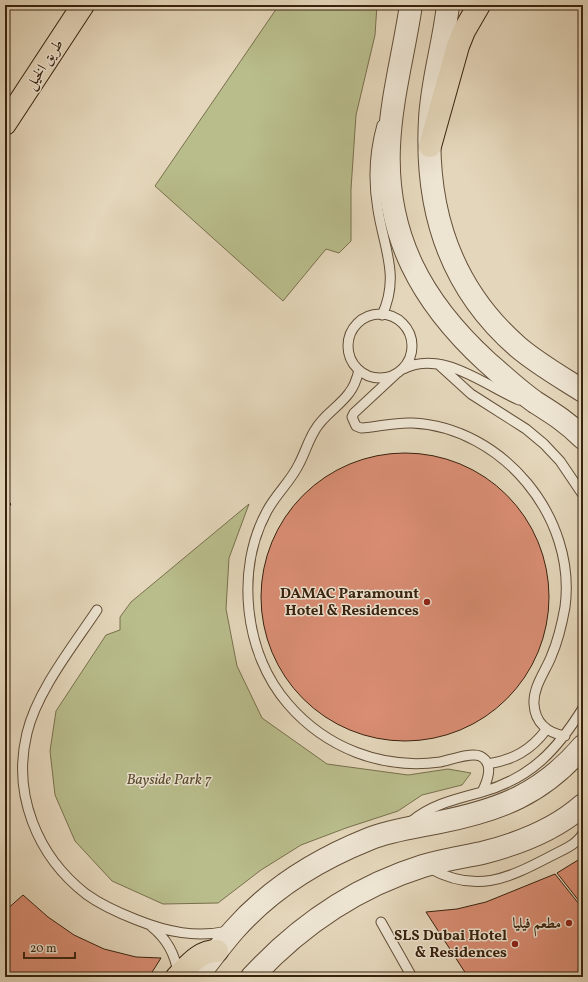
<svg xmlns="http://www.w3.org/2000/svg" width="588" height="982" font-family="Vollkorn,Amiri,serif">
	<rect width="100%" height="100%" fill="#e4d6ba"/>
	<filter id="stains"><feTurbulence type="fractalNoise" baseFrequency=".005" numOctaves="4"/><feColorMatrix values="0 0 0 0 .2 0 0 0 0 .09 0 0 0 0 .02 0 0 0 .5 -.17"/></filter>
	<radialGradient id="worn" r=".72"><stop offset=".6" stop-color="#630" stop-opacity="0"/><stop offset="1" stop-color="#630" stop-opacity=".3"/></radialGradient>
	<path fill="#b9bd8c" stroke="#78704c" d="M279 5H377L375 35 356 115 351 189V241L339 253 326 249 283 301 155 186Z
		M249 504 229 558 226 609 237 666 262 718 327 764 408 775 448 769 471 773 462 785 422 795 398 811 346 828 301 845 261 870 218 903 163 904 112 881 75 841 55 795 50 751 56 711 106 635 120 630V617L131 602Z"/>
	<path fill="#d98d73" stroke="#38220d" d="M261 597a144 144 0 1 1 288 0a144 144 0 1 1-288 0Z
		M5 499 11 504 5 512Z
		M583 857V906L557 873Z
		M555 874 583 909V977H468L426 912 457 909 486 902Z
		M23 895 48 917 74 935 104 949 136 957 161 958 149 977H5V911Z"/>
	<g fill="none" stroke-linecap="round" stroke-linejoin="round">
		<defs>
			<path id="service" d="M348 346a32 32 0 1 1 64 0a32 32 0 1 1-64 0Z
				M382 315C400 277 384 248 378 210 373 181 374 153 382 125
				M438 364 471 394 526 429 544 444 560 461 583 495
				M403 369C442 349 484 385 519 400
				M359 370C357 378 354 387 349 393 339 407 323 415 315 430 308 441 305 453 299 464 291 481 276 494 267 511 235 570 244 653 288 704 326 748 382 770 440 762 450 760 471 752 480 756 495 763 487 782 482 792
				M396 374 354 413 352 417 356 426 361 428C378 427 395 422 412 423 503 427 577 518 565 607 562 624 558 641 551 657 545 672 533 687 534 704 535 723 548 733 565 736
				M97 610C73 646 37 691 27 733 12 794 37 856 86 894 101 905 119 913 137 920 167 932 196 938 228 931
				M488 764C513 760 531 750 546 730
				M412 821C432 804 457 799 482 792 531 778 557 750 583 708
				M429 868C476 894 507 879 551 856 562 850 577 845 583 833
				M381 922 412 977
				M152 927C167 939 175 954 178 973"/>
			<path id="tertiary" d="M411 5C404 52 391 99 389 146 385 236 422 302 486 361 502 375 518 390 535 402 554 414 567 422 583 438
				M448 5C444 43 432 80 430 119 425 207 449 287 518 347 538 364 561 377 583 391
				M197 977C209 961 221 945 234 930 270 889 319 859 369 839 391 830 416 827 440 822 500 810 542 794 583 746
				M252 977C300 925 356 887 423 866 443 860 463 857 482 853 518 844 556 829 583 805"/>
			<path id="motorway" d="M5 124 83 5
				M430 146 458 46 464 31 479 5
				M177 977C189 965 199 951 217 951"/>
		</defs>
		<use href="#service" stroke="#634f38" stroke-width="11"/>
		<use href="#tertiary" stroke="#634f38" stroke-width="24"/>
		<use href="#motorway" stroke="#38220d" stroke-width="24"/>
		<use href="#service" stroke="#ede4d2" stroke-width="9"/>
		<use href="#tertiary" stroke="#ede4d2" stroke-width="22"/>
		<use href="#motorway" stroke="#e4d6ba" stroke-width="22"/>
	</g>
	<g fill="#8f2418" stroke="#ede4d2" stroke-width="1.5">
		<circle cx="427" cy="602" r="4"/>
		<circle cx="569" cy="923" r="4"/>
		<circle cx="515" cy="944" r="4"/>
	</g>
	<g text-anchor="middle" stroke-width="3" stroke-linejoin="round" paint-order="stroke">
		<g font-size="15" fill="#38220d" stroke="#ede4d2">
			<text transform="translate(44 64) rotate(-57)" y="5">طريق الخيل</text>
		</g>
		<g font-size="15" font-weight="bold" fill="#38220d" stroke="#ede4d2" text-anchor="end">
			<text x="419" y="598">DAMAC Paramount<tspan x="419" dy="17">Hotel &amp; Residences</tspan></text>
			<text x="561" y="928">مطعم فيليا</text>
			<text x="507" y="940">SLS Dubai Hotel<tspan x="507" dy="17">&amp; Residences</tspan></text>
		</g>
		<g font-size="15" font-style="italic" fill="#58492d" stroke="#ede4d2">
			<text x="169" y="784">Bayside Park 7</text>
		</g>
	</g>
	<rect width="588" height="982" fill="none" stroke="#e4d6ba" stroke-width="20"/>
	<rect x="6" y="6" width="576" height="970" fill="none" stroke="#38220d" stroke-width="2"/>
	<rect x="10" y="10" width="568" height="962" fill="none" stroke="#38220d"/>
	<path d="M24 952v6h51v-6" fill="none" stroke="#38220d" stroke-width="2"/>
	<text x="30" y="952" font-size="12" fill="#38220d" stroke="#ede4d2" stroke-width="3" paint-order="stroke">20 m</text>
	<rect width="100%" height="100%" filter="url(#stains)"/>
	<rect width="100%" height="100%" fill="url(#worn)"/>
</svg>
